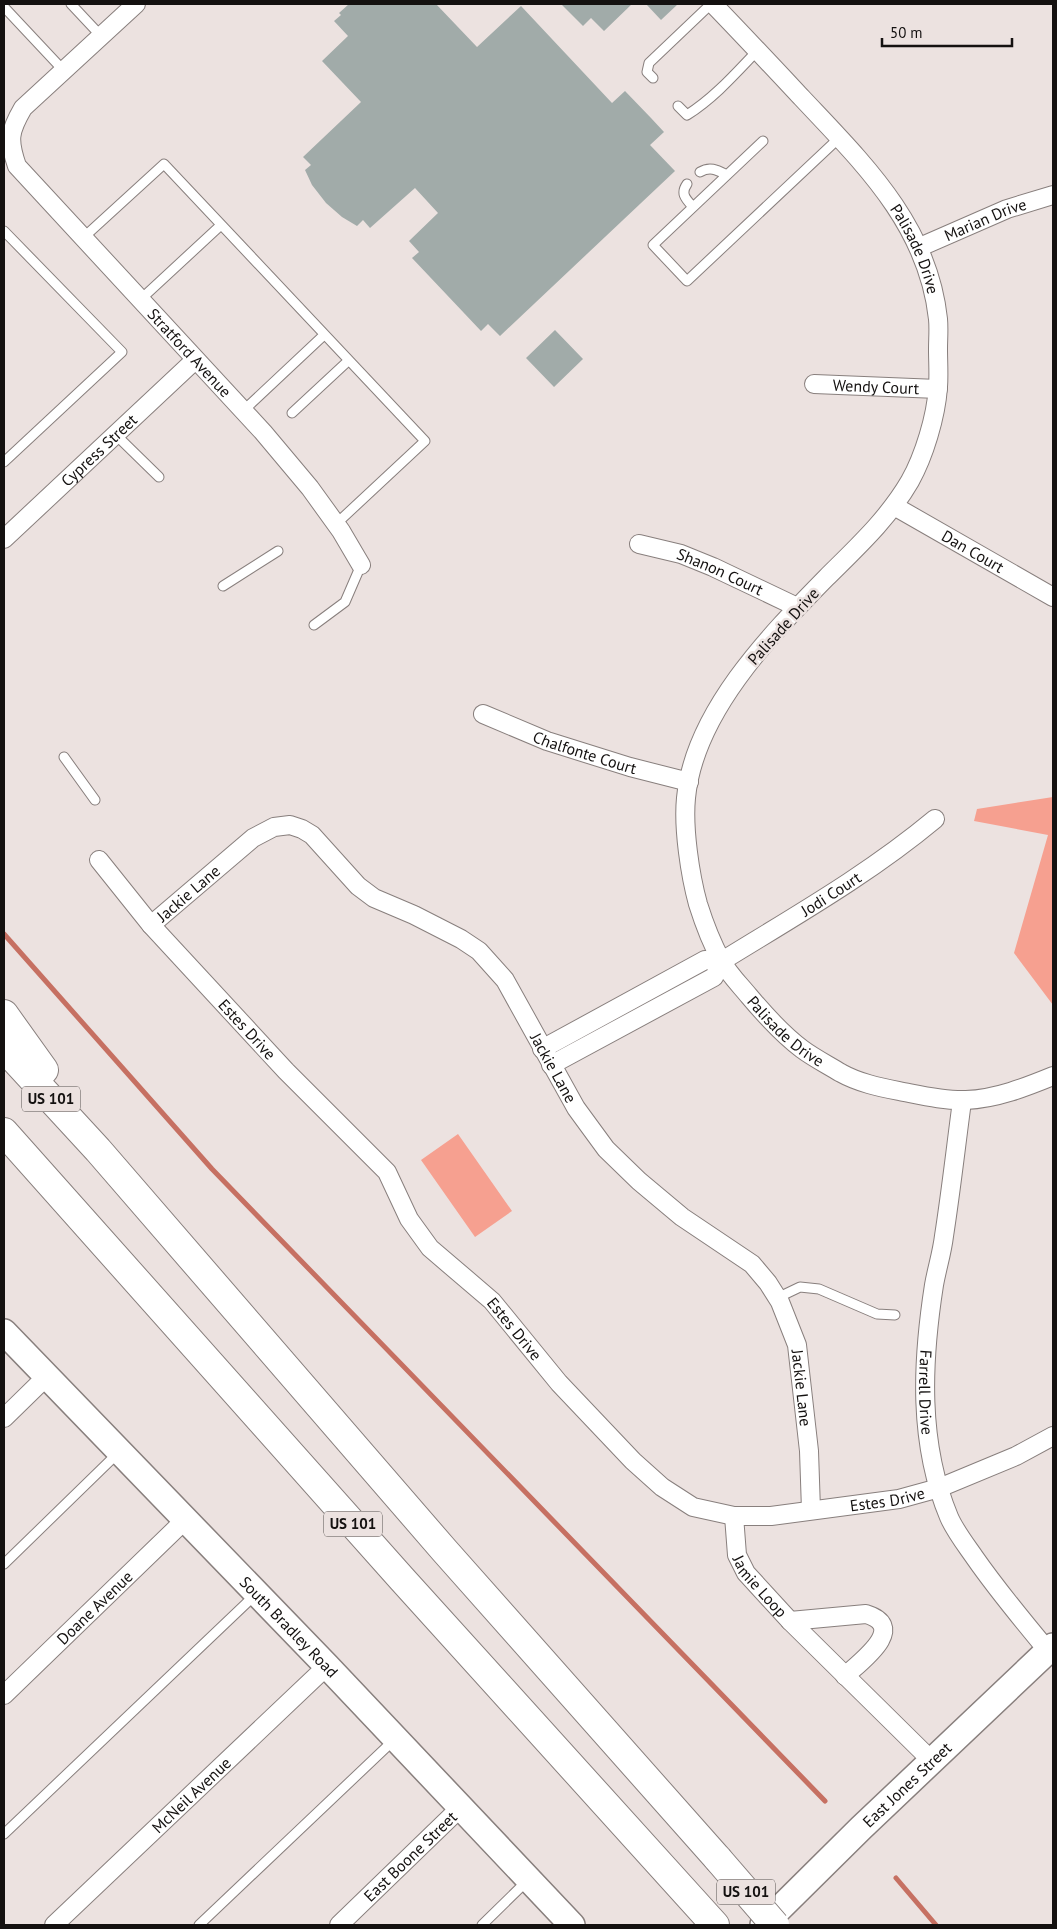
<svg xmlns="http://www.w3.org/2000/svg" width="1057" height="1929" font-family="'PT Sans',sans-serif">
	<rect width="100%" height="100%" fill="#ece2e0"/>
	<path fill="#f6a090" d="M1053 797V1005L1014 953 1048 835 974 821 977 809Z
		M458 1134 512 1211 475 1237 421 1160Z"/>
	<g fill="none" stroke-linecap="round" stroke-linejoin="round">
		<path stroke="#c67062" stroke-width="5" d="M4 934 212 1169 825 1801
			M896 1878 936 1925"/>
	</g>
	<path fill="#a1aba9" d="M349 4H436L477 47 521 6 612 103 625 91 651 118 664 132 650 145 675 171 500 336 488 324 481 331 412 258 419 252 409 241 438 213 415 188 370 228 363 220 357 226 342 217 326 203 312 185 305 170 311 165 303 157 361 102 322 61 348 36 334 21 341 15 339 13Z
		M561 4H632L604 31 591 18 583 26Z
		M646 4H678L661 20Z
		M555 330 583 359 554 387 526 358Z"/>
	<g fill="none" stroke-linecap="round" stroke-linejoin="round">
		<defs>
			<path id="lane" d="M71 4 101 36
				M4 7 64 71
				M653 78 647 72 649 63 711 4
				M678 106 687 115C714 98 735 74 757 51
				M763 141 653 245 687 281 839 138
				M700 172C710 166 717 170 727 175
				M687 184C680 194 686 199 693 207
				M4 231 122 352 4 462
				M83 238 164 164 425 441 336 524
				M140 300 221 225
				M243 411 324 335
				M292 413 348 361
				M115 434 159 477
				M223 586 278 551
				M314 625 345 602 361 565
				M64 757 95 800
				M777 1298 800 1287 819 1289 877 1314 895 1315
				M4 1564 119 1452
				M4 1834 255 1595
				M199 1925 395 1739
				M482 1925 528 1880"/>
			<g id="street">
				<path id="s1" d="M136 4 23 108C9 132 8 140 17 166L263 432 310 488 341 531 361 565"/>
				<path id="s2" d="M713 4C743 35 772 66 802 98 863 163 928 225 938 319 939 329 938 339 938 349 938 362 939 375 938 387 936 417 924 456 910 481 888 519 856 548 826 578 769 636 694 713 686 798 683 828 690 875 698 904 704 923 711 942 721 960 728 973 739 984 749 996 765 1015 782 1034 802 1049 814 1058 828 1065 841 1073 859 1083 879 1087 899 1091 920 1095 944 1101 966 1100 996 1099 1026 1087 1053 1076"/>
				<path id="s3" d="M920 247 1007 209 1053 195"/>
				<path id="s4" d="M814 384 938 389"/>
				<path id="s5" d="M894 506 1053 597"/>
				<path id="s6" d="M4 539 195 360"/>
				<path id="s7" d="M639 544 681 554 713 567 797 607"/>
				<path id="s8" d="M483 714 547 741 630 767 689 782"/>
				<path id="s9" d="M99 860 151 925 286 1071 387 1172 409 1219 430 1248 492 1301 559 1383 633 1461 662 1487 693 1507 734 1516H771L899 1499 939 1488 1016 1456 1053 1436"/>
				<path id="s10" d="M151 925 253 838 274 827 290 825 302 829 312 835 358 886 374 898 414 915 461 939 479 951 505 980 576 1108 606 1149 639 1181 682 1217 752 1264 768 1283 780 1302 797 1345 809 1451 811 1510"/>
				<path d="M542 1049 705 960 722 961"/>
				<path id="s11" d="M551 1065 714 977 722 961C795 916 869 874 935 819"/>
				<path id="s12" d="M962 1101C956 1146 951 1191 944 1236 942 1253 937 1268 934 1285 922 1362 918 1443 949 1517 955 1531 966 1545 975 1558 998 1591 1023 1621 1048 1651"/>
				<path d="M4 1418 46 1377"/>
				<path id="s13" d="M734 1516 737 1555 746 1573 790 1621 932 1761"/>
				<path d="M790 1621 866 1614C909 1627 860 1662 845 1676"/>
				<path id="s14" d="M4 1695 186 1519"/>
				<path id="s15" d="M54 1925 327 1666"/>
				<path id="s16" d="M339 1925 460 1808"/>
			</g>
			<g id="secondary">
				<path id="s17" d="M4 1332 327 1666 572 1925"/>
				<path id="s18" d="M763 1925 861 1828 1053 1646"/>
			</g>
			<path id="highway" d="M4 1014 44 1070
				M4 1048 98 1150 444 1550 718 1859
				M4 1132 402 1579 715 1925"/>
		</defs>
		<use href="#lane" stroke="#887f7d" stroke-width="11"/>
		<use href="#street" stroke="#887f7d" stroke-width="20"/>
		<use href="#secondary" stroke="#887f7d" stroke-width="28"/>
		<use href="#highway" stroke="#887f7d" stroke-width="30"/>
		<use href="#lane" stroke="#fff" stroke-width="9"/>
		<use href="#street" stroke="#fff" stroke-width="18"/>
		<use href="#secondary" stroke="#fff" stroke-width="25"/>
		<use href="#highway" stroke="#fff" stroke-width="28"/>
		<defs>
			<path id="highway-bridge" d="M718 1859 775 1925"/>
		</defs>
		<use href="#highway-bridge" stroke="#887f7d" stroke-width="30" stroke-linecap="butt"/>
		<use href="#highway-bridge" stroke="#fff" stroke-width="28"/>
	</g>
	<g text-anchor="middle" stroke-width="5" stroke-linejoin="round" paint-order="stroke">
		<g fill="#ece2e0" stroke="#55504e" stroke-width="1">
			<rect x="22" y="1086.5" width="58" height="25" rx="4"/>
			<rect x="324" y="1511.5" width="58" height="25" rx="4"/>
			<rect x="717" y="1879.5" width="58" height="25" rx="4"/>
		</g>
		<g font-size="15" font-weight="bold" fill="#141110">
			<text x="51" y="1104">US 101</text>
			<text x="353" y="1529">US 101</text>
			<text x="746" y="1897">US 101</text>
		</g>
		<g font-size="16" fill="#141110" stroke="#ece2e0">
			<text dy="6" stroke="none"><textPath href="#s3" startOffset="71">Marian Drive</textPath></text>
			<text dy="6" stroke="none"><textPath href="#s2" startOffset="320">Palisade Drive</textPath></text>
			<text dy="6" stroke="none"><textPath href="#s1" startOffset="469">Stratford Avenue</textPath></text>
			<text dy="6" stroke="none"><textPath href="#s4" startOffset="62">Wendy Court</textPath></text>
			<text dy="6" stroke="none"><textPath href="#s6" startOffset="130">Cypress Street</textPath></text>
			<text dy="6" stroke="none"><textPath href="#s5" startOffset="91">Dan Court</textPath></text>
			<text dy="6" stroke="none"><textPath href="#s7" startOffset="86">Shanon Court</textPath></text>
			<text transform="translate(783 626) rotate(-48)" y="6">Palisade Drive</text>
			<text dy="6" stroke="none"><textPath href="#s8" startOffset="109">Chalfonte Court</textPath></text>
			<text dy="6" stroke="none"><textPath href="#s10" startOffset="49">Jackie Lane</textPath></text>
			<text dy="6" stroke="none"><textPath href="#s11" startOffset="331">Jodi Court</textPath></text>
			<text dy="6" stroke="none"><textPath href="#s9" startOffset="225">Estes Drive</textPath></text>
			<text dy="6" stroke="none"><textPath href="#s2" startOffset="1220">Palisade Drive</textPath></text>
			<text dy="6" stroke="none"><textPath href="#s10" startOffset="544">Jackie Lane</textPath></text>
			<text dy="6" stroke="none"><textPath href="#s9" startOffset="630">Estes Drive</textPath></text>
			<text dy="6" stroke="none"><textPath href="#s10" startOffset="964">Jackie Lane</textPath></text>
			<text dy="6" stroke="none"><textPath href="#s12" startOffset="294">Farrell Drive</textPath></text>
			<text dy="6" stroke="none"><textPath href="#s9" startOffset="1080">Estes Drive</textPath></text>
			<text dy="6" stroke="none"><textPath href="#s13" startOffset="78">Jamie Loop</textPath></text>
			<text dy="6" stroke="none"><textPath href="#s14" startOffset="126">Doane Avenue</textPath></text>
			<text dy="6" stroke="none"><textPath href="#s17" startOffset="410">South Bradley Road</textPath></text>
			<text dy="6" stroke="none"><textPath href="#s18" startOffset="201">East Jones Street</textPath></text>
			<text dy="6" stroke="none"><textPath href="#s15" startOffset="189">McNeil Avenue</textPath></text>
			<text dy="6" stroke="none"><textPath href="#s16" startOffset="99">East Boone Street</textPath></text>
		</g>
	</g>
	<rect width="1057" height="1929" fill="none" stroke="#141110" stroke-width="10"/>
	<path d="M882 38v8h130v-8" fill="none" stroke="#141110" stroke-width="2.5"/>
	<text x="890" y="38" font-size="15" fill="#141110" stroke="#ece2e0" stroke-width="4" paint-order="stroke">50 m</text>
</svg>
